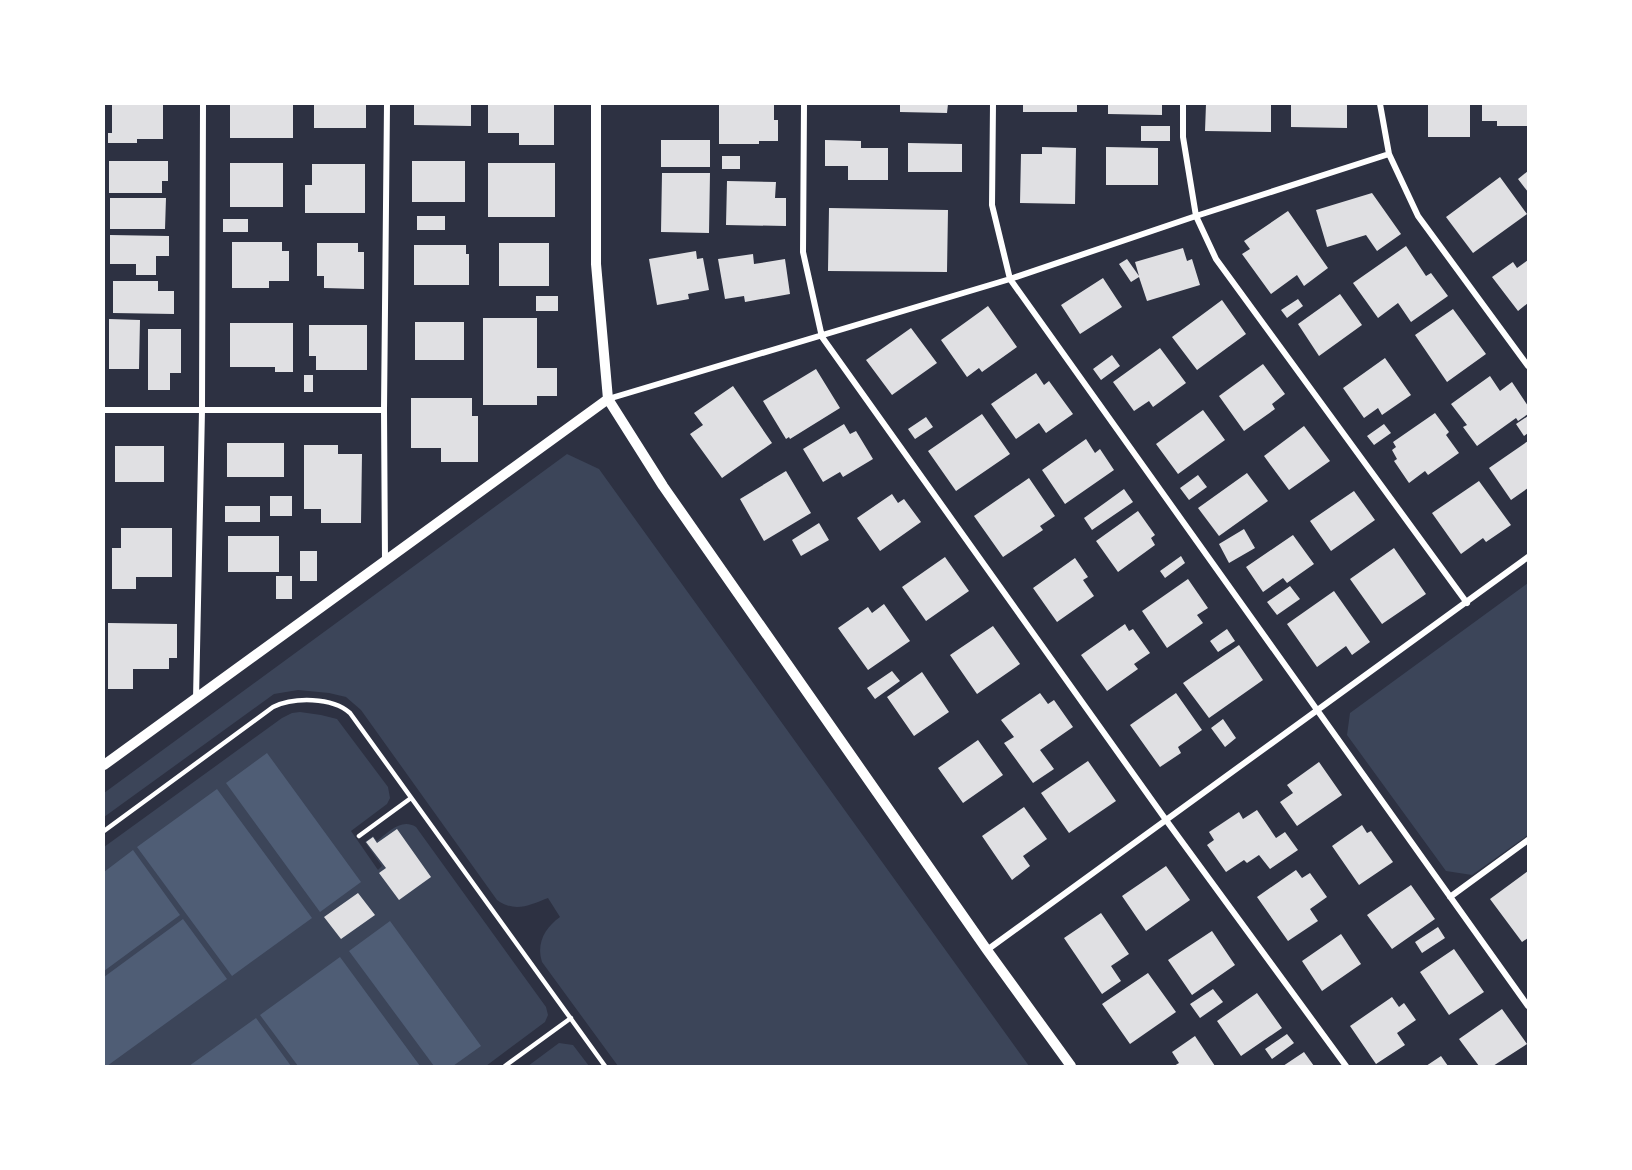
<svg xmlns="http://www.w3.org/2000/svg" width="1632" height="1170" font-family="Jost,sans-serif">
	<rect width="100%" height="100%" fill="#2d3142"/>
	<path fill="#3c4559" d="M567 454 599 469 1029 1066H618L542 962C536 943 545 928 560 917L548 898C530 905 515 913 497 900L361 710 346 697 329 693 298 690 274 694 104 817V793Z
		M1528 583V835L1472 875 1446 871 1347 735 1350 713Z
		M300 712 321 715 337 719 388 787 390 798 387 804 351 831 378 870 382 866 365 842 373 836 377 841C389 832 401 818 416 827L546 1007 548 1015 545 1022 486 1066H104V847L282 718 292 713Z
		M559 1043 573 1045 589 1066H528Z"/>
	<path fill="#4f5d75" d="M267 753 361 882 320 912 226 783Z
		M217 789 312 918 232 976 137 847Z
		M133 850 180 915 104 971V872Z
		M183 919 227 979 107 1066H104V977Z
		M390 921 481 1046 453 1066H434L349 951Z
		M340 957 420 1066H298L260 1015Z
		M256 1018 291 1066H189Z"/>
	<path fill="#e0e0e3" d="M112 104H163V139H137V143H108V133H112Z
		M230 104H293V138H230Z
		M314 104H366V128H314Z
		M414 104H471V126L414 125Z
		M488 104H554V145H519V133H488Z
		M719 104H774V120H778V141H759V144H719Z
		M900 104H948L947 113 900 112Z
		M1023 104H1077V112H1023Z
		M1108 104H1162V115L1108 114Z
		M1206 104H1271V132L1205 131Z
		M1291 104H1347V128L1291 127Z
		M1428 104H1470V137H1428Z
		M1482 104H1528V126H1497V121H1482Z
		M1141 126H1170V141H1141Z
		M661 140H710V167H661Z
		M825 140 861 141V148H888V180H848V166H825Z
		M908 143 962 144V172H908Z
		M1042 147 1076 148 1075 204 1020 203 1021 154H1042Z
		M1106 147 1158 148V185H1106Z
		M722 156H740V169H722Z
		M109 161H168V181H162V193H109Z
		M412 161H465V202H412Z
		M230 163H283V207H230Z
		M488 163H555V217H488Z
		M312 164H365V213H305V185H312Z
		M1528 171V192L1518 179Z
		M662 173H710L709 233 661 232Z
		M1500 177 1527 214 1473 253 1446 217Z
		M727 181 776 182 775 198H786V226L726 225Z
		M1372 193 1401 234 1377 251 1366 235 1327 247 1316 210Z
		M110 198H166L165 229H110Z
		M829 208 948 210 947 272 828 271Z
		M1288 211 1328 268 1304 286 1297 275 1271 294 1242 254 1250 249 1244 241Z
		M417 216H445V230H417Z
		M223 219H248V232H223Z
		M110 235 169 236V256H156V275H136V264H110Z
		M232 242H282V251H289V281H269V288H232Z
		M317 243H358V252H364V289L324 288V276H317Z
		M499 243H549V286H499Z
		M414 245H466V254H469V285H414Z
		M1406 246 1426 276 1431 273 1448 296 1411 322 1398 303 1378 318 1353 283Z
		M1183 248 1187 261 1192 259 1200 285 1147 301 1139 277 1131 282 1119 264 1127 259 1139 276 1135 262Z
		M696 251 697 259 703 258 709 290 688 294 689 299 657 305 649 259Z
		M753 254 754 264 785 259 790 294 745 302 744 296 725 299 718 259Z
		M1528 260V303L1518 311 1492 277 1513 262 1517 268Z
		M1103 278 1122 307 1080 334 1061 305Z
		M113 281H158V291H174V314L113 313Z
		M1340 294 1362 325 1319 356 1298 324Z
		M536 296H558V311H536Z
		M1298 299 1303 306 1287 318 1281 310Z
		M1222 300 1246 334 1197 370 1172 337Z
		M988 306 1017 347 982 372 979 368 967 377 941 340Z
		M1453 309 1486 354 1447 382 1415 335Z
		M483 318H537V368H557V396H537V405H483Z
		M109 319 140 320 139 369H109Z
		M415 322H464V360H415Z
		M230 323H293V372H275V367H230Z
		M309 325H367V370H316V356H309Z
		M911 328 937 363 892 395 866 360Z
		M148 329H181V373H170V390H148Z
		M1160 348 1186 383 1153 407 1149 401 1134 411 1113 382Z
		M1112 355 1120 366 1101 380 1093 369Z
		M1385 358 1411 395 1382 415 1378 408 1364 418 1343 388Z
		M1263 364 1285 394 1272 404 1275 409 1244 431 1219 396Z
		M816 369 840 408 790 439 789 437 786 439 763 401Z
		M1036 373 1044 385 1049 381 1073 414 1046 433 1039 423 1016 439 991 404Z
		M304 375H313V392H304Z
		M1490 376 1500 391 1512 382 1528 406V414L1518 421 1516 418 1477 446 1463 427 1467 425 1451 404Z
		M733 386 772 443 722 478 690 434 703 425 694 413Z
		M411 398H472V416H478V462H441V448H411Z
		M1203 410 1225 440 1178 474 1156 444Z
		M1435 413 1449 432 1446 435 1459 453 1428 475 1425 471 1409 483 1394 461 1397 459 1392 450 1396 447 1393 442Z
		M982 414 1010 454 956 491 928 451Z
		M1528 416V433L1524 436 1516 424Z
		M926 417 933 427 915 439 908 429Z
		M844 424 850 434 856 431 873 459 843 477 840 472 823 482 803 449Z
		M1384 424 1391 433 1374 445 1367 436Z
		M1304 426 1330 461 1289 490 1264 456Z
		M1086 439 1095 453 1100 449 1114 470 1065 504 1042 470Z
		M1528 441V488L1511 500 1489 468Z
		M227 443H284V477H227Z
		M304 445H338V454H362L361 523H321V509H304Z
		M115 446H164V482H115Z
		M786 471 811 513 764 541 740 499Z
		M1247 473 1268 501 1219 536 1198 508Z
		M1198 475 1207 487 1189 500 1180 488Z
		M1029 478 1055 516 1040 526 1043 530 1003 557 974 516Z
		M1479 481 1511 525 1486 542 1483 538 1461 554 1432 513Z
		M1124 489 1133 502 1092 530 1084 518Z
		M1354 491 1375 520 1331 551 1310 521Z
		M892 494 898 503 904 499 921 522 880 551 857 518Z
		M270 496H292V516H270Z
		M225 506H260V522H225Z
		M1138 511 1155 535 1151 538 1155 545 1118 572 1096 541Z
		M819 523 829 540 801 556 792 540Z
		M121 528H172V577H136V589H112V548H121Z
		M1244 529 1255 548 1229 563 1219 544Z
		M1293 535 1314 564 1287 583 1283 578 1263 592 1246 567Z
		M228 536H279V572H228Z
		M1394 548 1426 594 1382 624 1350 579Z
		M300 551H317V581H300Z
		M1181 556 1185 563 1165 578 1160 571Z
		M945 557 969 591 926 621 902 587Z
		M1075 558 1088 577 1083 580 1094 596 1057 622 1033 588Z
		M276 576H292V599H276Z
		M1188 579 1208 608 1197 615 1203 623 1167 648 1142 611Z
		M1290 586 1300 599 1277 615 1267 602Z
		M1334 591 1370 642 1352 655 1346 646 1317 667 1287 624Z
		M884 604 910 641 868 670 838 628 868 607 872 613Z
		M108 623 177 624V658H169V669H133V689H108Z
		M1125 624 1129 631 1133 629 1150 653 1134 664 1138 669 1107 691 1081 655Z
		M993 626 1020 664 977 694 950 655Z
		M1227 629 1235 641 1218 652 1210 641Z
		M1239 645 1263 680 1209 718 1183 683Z
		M892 671 900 681 875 699 867 688Z
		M922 672 949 712 914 736 887 697Z
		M1040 693 1048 704 1054 700 1073 727 1040 750 1054 769 1033 783 1004 743 1014 737 1001 720Z
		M1176 693 1202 730 1178 747 1181 753 1160 767 1130 725Z
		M1223 719 1236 738 1225 747 1211 728Z
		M978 740 1003 775 963 803 938 768Z
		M1088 761 1116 801 1069 833 1041 793Z
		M1319 762 1342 795 1297 826 1280 802 1293 793 1287 785Z
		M1024 807 1047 839 1023 856 1030 866 1012 880 982 836Z
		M1257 810 1276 838 1285 832 1298 850 1270 869 1259 855 1247 863 1244 860 1226 872 1207 845 1214 840 1209 832 1239 812 1243 819Z
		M1362 825 1367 833 1371 831 1393 862 1359 885 1332 846Z
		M397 829 431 877 399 900 379 873 386 868 366 842 373 837 377 843Z
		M1166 866 1190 900 1146 931 1122 896Z
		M1296 870 1302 878 1310 873 1327 897 1310 909 1318 921 1288 941 1257 897Z
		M1528 871V938L1522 942 1490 899Z
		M1411 885 1435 919 1392 949 1367 915Z
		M358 893 375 915 341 939 324 917Z
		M1101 913 1129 954 1111 966 1121 981 1102 994 1064 938Z
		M1438 927 1445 938 1422 953 1415 942Z
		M1212 931 1235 965 1192 995 1168 960Z
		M1341 934 1361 964 1322 991 1302 961Z
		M1454 949 1484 992 1449 1015 1420 972Z
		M1148 973 1176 1012 1130 1044 1102 1004Z
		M1213 989 1223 1002 1200 1018 1190 1004Z
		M1257 993 1282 1028 1241 1056 1217 1021Z
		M1392 997 1399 1007 1404 1003 1416 1020 1397 1033 1405 1045 1376 1064 1350 1026Z
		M1502 1009 1527 1044 1493 1066H1479L1459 1039Z
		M1287 1034 1294 1043 1272 1059 1265 1049Z
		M1195 1036 1215 1066H1174L1179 1063 1172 1052Z
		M1304 1052 1314 1066H1283Z
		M1441 1056 1448 1066H1426Z"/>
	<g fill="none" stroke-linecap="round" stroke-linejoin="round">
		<path stroke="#fff" stroke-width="4.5" d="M104 831 273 707C294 697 332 697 350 713L605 1066
			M359 836 411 798
			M505 1066 571 1018"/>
		<path stroke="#fff" stroke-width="6" d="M804 104 803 252 822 337 1166 820 1346 1066
			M993 104 992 205 1010 279 1528 1006
			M1183 104V137L1196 216 1216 259 1467 603
			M1380 104 1389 154 1418 216 1528 366
			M608 399 1010 279 1196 216 1389 154
			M104 410H384
			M385 561 384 410 387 104
			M196 699 202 410 203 104
			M1450 897 1528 840
			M987 950 1528 557"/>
		<path stroke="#fff" stroke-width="10" d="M596 104V264L608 399 663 486 987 950 1071 1066
			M104 765 608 399"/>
	</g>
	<rect width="1632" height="1170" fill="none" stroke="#ffffff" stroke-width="210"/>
</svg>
